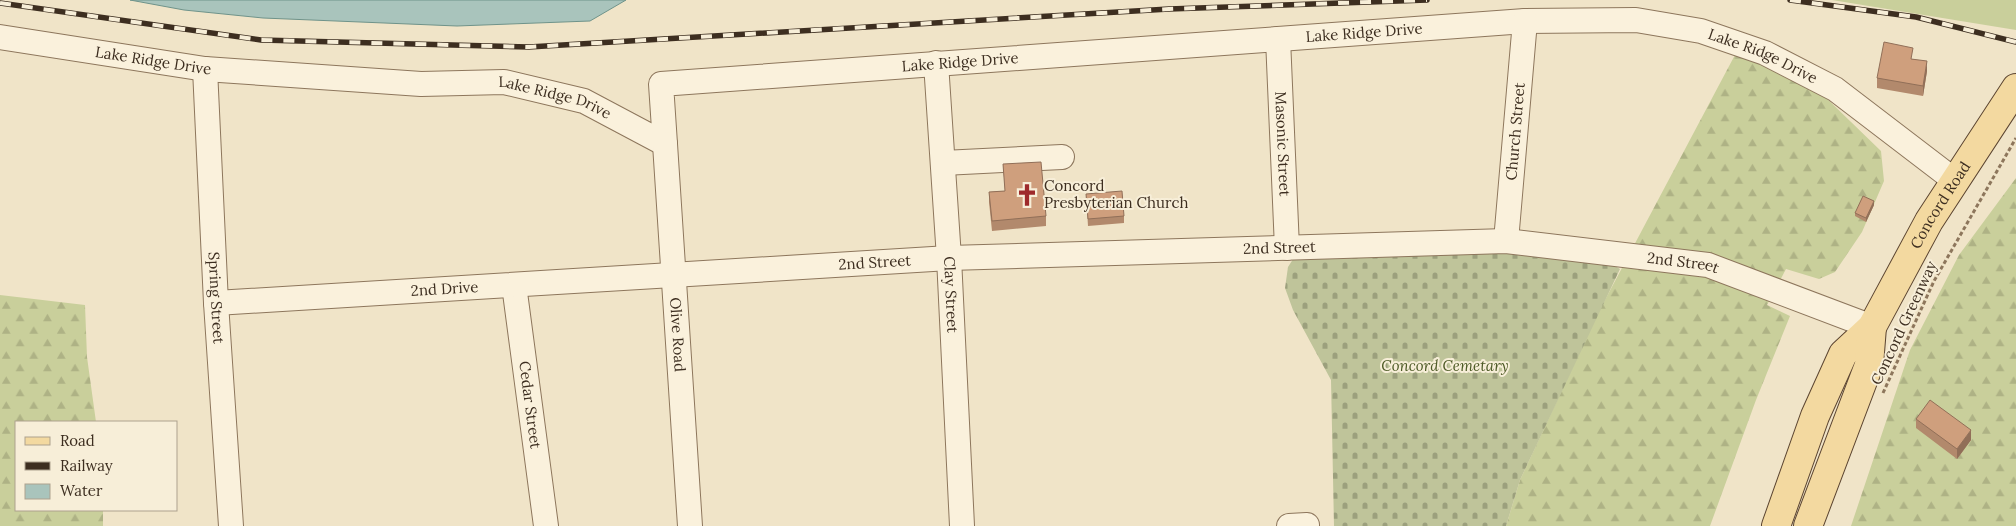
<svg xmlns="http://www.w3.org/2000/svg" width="2016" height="526" font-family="Lora,serif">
	<defs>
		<pattern id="forest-firs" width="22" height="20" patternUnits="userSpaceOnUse" patternTransform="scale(1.25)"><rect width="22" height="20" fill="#c9cf9b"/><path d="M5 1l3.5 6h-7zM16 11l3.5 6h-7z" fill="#aeb285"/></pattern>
		<pattern id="cemetery-stones" width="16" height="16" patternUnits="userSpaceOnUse" patternTransform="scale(1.25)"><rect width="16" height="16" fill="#bfc49a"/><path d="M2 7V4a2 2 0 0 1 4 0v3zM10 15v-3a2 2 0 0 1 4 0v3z" fill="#9ca07d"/></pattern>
	</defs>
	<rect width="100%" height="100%" fill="#f0e4c8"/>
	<path fill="#c9cf9b" d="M1832 0H2016V30Z"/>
	<path fill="url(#forest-firs)" d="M1736 53 1819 91 1881 151 1884 181 1862 232 1835 272 1819 279 1786 269 1767 305 1790 316 1756 400 1710 526H1506L1520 480 1597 315Z
		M2016 178V526H1851L1910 350 1959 255Z
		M0 295 85 305 87 357 96 422H16V510H103V526H0Z"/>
	<path fill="url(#cemetery-stones)" d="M1498 250 1610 263 1620 269 1520 480 1506 526H1334L1331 380 1293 310 1285 288 1288 267 1297 253Z"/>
	<path fill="#a9c4bc" stroke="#6f938a" d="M130 0H626L590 21 457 26 263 18 184 10Z"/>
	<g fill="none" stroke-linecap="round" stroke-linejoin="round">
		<defs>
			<g id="minor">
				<path id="s1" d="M0 37 205 69 421 84 504 82 584 101 665 144 661 84 1525 21 1636 20 1701 31 1765 53 1835 89 1954 180"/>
				<path id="s2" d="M1278 39 1287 248"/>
				<path id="s3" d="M936 63 949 258 962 526"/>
				<path id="s4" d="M205 69 216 303 231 526"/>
				<path id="s5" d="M665 144 690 526"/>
				<path d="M943 163 1062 157"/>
				<path id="s6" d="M1506 241 1525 21"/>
				<path id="s7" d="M514 285 546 526"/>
				<path id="s8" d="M216 303 949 258 1506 241 1708 265 1872 327"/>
				<path d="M1289 526 1307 525"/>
			</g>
			<g id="major">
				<path id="s9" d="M1776 526 1815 416 1843 354 1872 327 1929 221 2016 88"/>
				<path d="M1808 526 1869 365 1872 327"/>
			</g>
		</defs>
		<use href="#minor" stroke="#8d765c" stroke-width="26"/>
		<use href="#major" stroke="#5b4430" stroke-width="30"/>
		<path stroke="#8d765c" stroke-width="3" stroke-dasharray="4 2.5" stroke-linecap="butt" d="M1883 393 1934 281 2016 138"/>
		<use href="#minor" stroke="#faf1dc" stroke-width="24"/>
		<use href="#major" stroke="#f3d9a0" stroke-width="28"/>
		<defs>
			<path id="rail" d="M1790 0 1916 17 2016 42
				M0 3 261 40 529 47 1169 9 1427 0"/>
		</defs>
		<use href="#rail" stroke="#3d2e20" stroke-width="5.5"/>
		<use href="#rail" stroke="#f7eed8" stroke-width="4" stroke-dasharray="11" stroke-linecap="butt"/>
	</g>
	<path fill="#b2896c" d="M1913 59 1927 71 1923 96 1877 88V78Z
		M1003 164 1046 216V226L992 231 989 202V192L1005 191Z
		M1086 194 1124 216V223L1088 226Z
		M1874 205 1866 222 1855 216V213Z
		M1916 419 1971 440 1957 459 1916 428Z"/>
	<path fill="#916f58" d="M1927 61V71L1923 96V86Z
		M1874 201V205L1866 222V218Z
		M1971 430V440L1957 459V449Z"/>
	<path fill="#cf9f7d" stroke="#916f58" d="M1884 42 1913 48 1911 59 1927 61 1923 86 1877 78Z
		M1041 162 1046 216 992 221 989 192 1005 191 1003 164Z
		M1122 191 1124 216 1088 219 1086 194Z
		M1863 196 1874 201 1866 218 1855 213Z
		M1930 400 1971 430 1957 449 1916 419Z"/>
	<defs>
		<symbol id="church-bare" viewBox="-9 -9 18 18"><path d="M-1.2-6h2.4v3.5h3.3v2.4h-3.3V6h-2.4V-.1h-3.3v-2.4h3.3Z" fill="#9e2a2b" stroke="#f7eed8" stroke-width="2.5" paint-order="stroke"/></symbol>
	</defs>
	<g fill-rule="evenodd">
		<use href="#church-bare" x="1011" y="179" width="32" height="32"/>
	</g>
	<g text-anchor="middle" stroke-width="4" stroke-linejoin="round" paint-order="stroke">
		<g font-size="15" fill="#3d2e20" stroke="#f7eed8">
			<text dy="5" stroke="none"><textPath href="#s1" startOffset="1446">Lake Ridge Drive</textPath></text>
			<text dy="5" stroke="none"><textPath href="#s1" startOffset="1851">Lake Ridge Drive</textPath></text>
			<text dy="5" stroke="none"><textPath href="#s1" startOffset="155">Lake Ridge Drive</textPath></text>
			<text dy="5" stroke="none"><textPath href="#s1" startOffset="1041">Lake Ridge Drive</textPath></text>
			<text dy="5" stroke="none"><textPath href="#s1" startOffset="560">Lake Ridge Drive</textPath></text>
			<text dy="5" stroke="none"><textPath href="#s6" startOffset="110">Church Street</textPath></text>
			<text dy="5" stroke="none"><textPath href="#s2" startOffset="105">Masonic Street</textPath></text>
			<text dy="5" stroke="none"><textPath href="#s9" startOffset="364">Concord Road</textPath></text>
			<text dy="5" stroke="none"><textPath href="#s8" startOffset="1065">2nd Street</textPath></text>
			<text dy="5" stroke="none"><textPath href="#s8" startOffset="660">2nd Street</textPath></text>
			<text dy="5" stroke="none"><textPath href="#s8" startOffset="1470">2nd Street</textPath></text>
			<text dy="5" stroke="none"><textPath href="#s8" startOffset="229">2nd Drive</textPath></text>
			<text dy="5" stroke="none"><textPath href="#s3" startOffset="232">Clay Street</textPath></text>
			<text dy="5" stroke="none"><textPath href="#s4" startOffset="229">Spring Street</textPath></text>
			<text transform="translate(1904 323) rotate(-65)" y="5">Concord Greenway</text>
			<text dy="5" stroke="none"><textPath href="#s5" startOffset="191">Olive Road</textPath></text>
			<text dy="5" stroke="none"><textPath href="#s7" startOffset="121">Cedar Street</textPath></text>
		</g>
		<g font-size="15" fill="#3d2e20" stroke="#f7eed8" text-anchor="start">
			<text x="1044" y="191">Concord<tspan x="1044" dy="17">Presbyterian Church</tspan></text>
		</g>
		<g font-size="15" font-style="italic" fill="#4d5a26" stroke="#f7eed8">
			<text x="1445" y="371">Concord Cemetary</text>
		</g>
	</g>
	<rect x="15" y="421" width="162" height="90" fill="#f7eed8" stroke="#ada18e"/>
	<rect x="25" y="437" width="25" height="8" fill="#f3d9a0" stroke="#ada18e"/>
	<text x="60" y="446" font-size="15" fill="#3d2e20">Road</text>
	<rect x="25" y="462" width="25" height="8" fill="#3d2e20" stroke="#ada18e"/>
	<text x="60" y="471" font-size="15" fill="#3d2e20">Railway</text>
	<rect x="25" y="484" width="25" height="15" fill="#a9c4bc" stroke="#ada18e"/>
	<text x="60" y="496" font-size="15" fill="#3d2e20">Water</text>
</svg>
